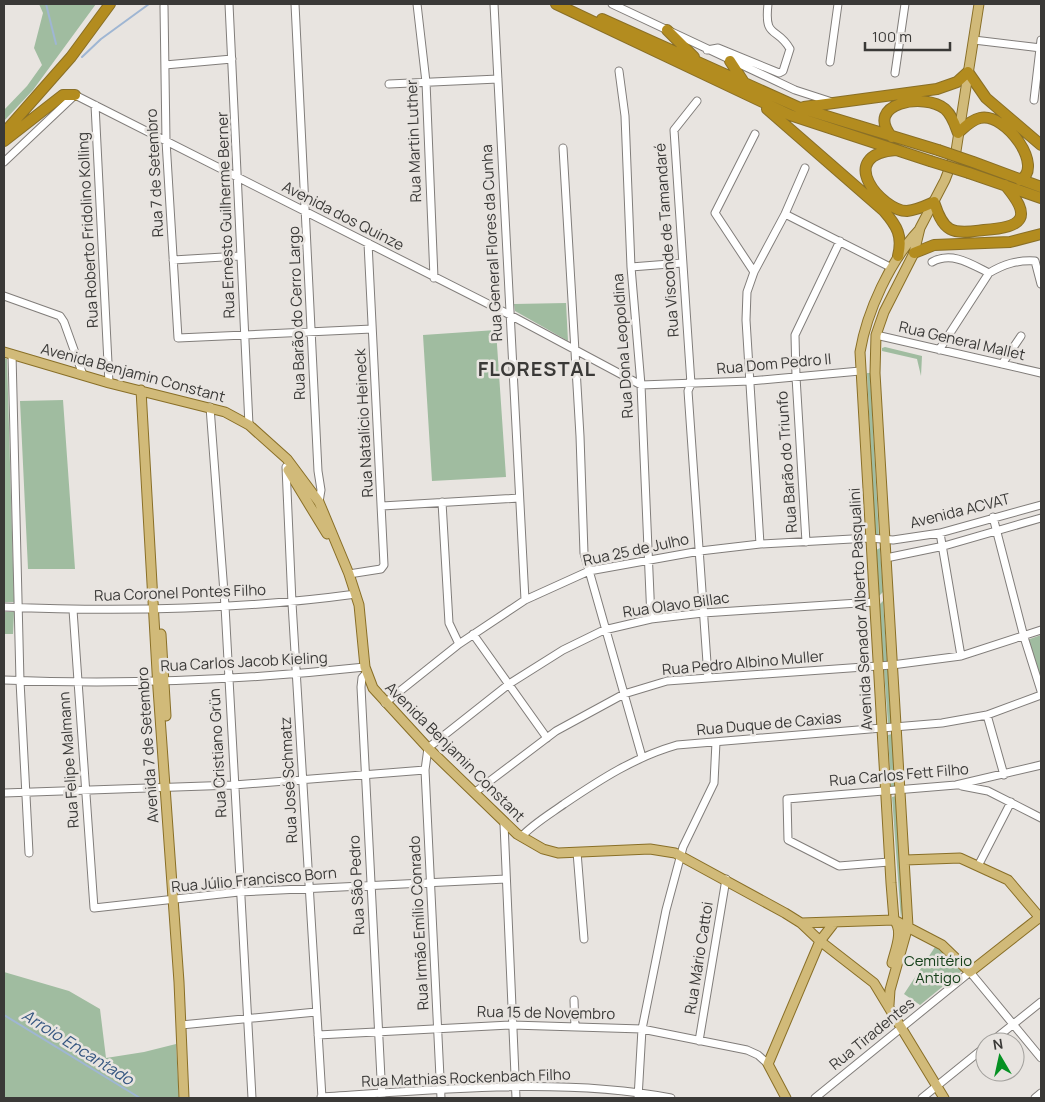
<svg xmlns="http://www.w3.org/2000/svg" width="1045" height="1102" font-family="Manrope,sans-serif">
	<rect width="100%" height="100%" fill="#e8e4e0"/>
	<path fill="#a0bca0" d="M39 4H96L33 90 4 121V110L27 86 42 65 34 48 43 13Z
		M566 303 568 341 515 311 514 304Z
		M496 330 506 477 432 481 423 335Z
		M885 347 922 356 921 376 917 359 882 351V348Z
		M4 358 7 359 14 602H4Z
		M867 373H870L879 537H875Z
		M63 400 75 569H28L20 401Z
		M880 548 883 592 879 596 876 550Z
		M883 601 887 661 883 662 879 605Z
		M4 612H14L13 634H4Z
		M1041 635V680L1027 640Z
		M884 670H888L892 724H888Z
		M892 734 895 786 891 789 888 735Z
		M896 796 902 910 901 920 892 797Z
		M935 947 946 954 963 970 920 1005 904 994Z
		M4 972 69 991 100 1009 106 1058 144 1052 176 1044 179 1098H4Z"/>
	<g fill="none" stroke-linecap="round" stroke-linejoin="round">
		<path stroke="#9fb6d3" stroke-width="2" d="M46 4 56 44
			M82 57 101 39 149 4
			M4 1015 140 1098"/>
		<defs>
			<path id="minor" d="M229 4 249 425
				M295 4 318 471 321 490 319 502
				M417 4 426 82 434 278
				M494 4 525 600
				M612 4 795 90 832 102
				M164 6 166 141 178 338 372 329
				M974 40 1041 48
				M707 50 718 48 779 73 783 71 790 49C777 26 764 40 768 4
				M830 62 838 4
				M165 65 232 59
				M619 71 625 116 631 267 641 385 651 619
				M895 73 905 4
				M389 84 498 79
				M1034 100 1041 40
				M697 101 674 130 691 384 688 391 708 677
				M95 105 109 383
				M563 148 580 436 584 553 642 757
				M4 162 75 95 510 315 641 385 750 381 860 371
				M785 214 892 268
				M173 260 240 256
				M932 262C952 251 971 264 989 273
				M631 267 682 263
				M754 272 715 213 755 134
				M4 296 60 316 64 322 83 375
				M876 335 1041 373
				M939 350 989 273C1004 264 1017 260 1035 261L1041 284
				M12 354 20 681 29 853
				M1002 364 1021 336
				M210 407 225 606 252 1098
				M286 467 292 603 322 1098
				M442 502 449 623 459 644
				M382 506 519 498
				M993 517 1024 637 1041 691
				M940 533 961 656
				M806 542 796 377 795 335 840 241
				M760 544 746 320 747 292 754 272 785 214 805 168
				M886 558 944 546 1041 518
				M349 574 381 569 384 565 368 243
				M4 607C122 612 239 610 356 594
				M73 610 94 908 239 892 506 879
				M473 634 547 738
				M367 672 362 678 361 687 382 1098
				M4 680C124 685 245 680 365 667
				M385 703 459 644 525 600 589 571 700 551 760 544 870 538 893 540 940 533 1041 505
				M987 715 1004 775
				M962 786 988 791 1041 818
				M4 793 234 785 425 770
				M474 793 556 731 624 694 667 681 892 665 961 656 1041 630
				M504 824 516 1098
				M521 837C533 824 550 814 564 804 601 779 635 757 677 745L942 723 987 715 1041 695
				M577 852 584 939
				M889 862 839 866 788 840 787 799 956 785 1041 765
				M978 866 1011 802
				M574 1000 575 1027
				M181 1025 316 1012
				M318 1035 512 1025 642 1029 747 1050 758 1055 768 1064
				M699 1041 726 879
				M991 1042 1041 1002
				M321 1097C434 1090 561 1077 671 1098
				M441 1098 425 770 428 748 509 684 563 650 604 630 651 619 703 613 874 602
				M638 1098 642 1029 666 910 683 847 714 783 716 742
				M815 1098 970 972 1041 1058
				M922 1098 985 1047
				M1035 1098 1041 1093"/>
			<path id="major" d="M4 352 109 383 225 412 249 425 287 459 319 502 349 574 359 605 365 667 373 688 428 748 517 834 543 849 558 853 650 849 675 853 785 913 801 923 820 941 874 983 944 1098
				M141 390 158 689 179 982 184 1098
				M288 470 327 534
				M161 634 166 716
				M905 860 960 858 1008 880 1041 919
				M801 923 894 920 942 945 970 972 1040 917
				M892 963C895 950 904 931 894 920L891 883 860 352C867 311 890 261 919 230
				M889 1005 890 990 908 926 875 373 876 335 884 312 914 253 920 228 945 180 956 151 979 4
				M786 1098 768 1064 820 941 834 923"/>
			<path id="highway" d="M556 4 790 115 930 161
				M602 19 800 108 938 150
				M667 30 694 57
				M730 61 743 81
				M804 107 937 89 957 82 968 72 986 98 1041 145
				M767 109 884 211C897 226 903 236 898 256
				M4 133 71 57 110 4
				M892 137C863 103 925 92 945 109 952 115 955 125 958 133 965 127 971 120 980 118 1006 112 1045 168 1020 180
				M4 141 63 95H75
				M896 150C834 155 882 211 907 211 917 210 925 206 934 202 937 211 941 224 950 229 959 234 974 231 984 230 1025 227 1032 217 1005 185
				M973 162 1041 187
				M969 173 1041 198
				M914 253 934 245 1010 242 1041 234"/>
		</defs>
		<use href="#minor" stroke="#817d7a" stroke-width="9"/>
		<use href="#major" stroke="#896f27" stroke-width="11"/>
		<use href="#highway" stroke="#896f27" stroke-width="12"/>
		<use href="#minor" stroke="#fff" stroke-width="7"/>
		<use href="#major" stroke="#d1ba79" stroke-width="9"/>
		<use href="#highway" stroke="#b38c1f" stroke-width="10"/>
		<defs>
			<path id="highway-bridge" d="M938 150 973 162
				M930 161 969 173"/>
		</defs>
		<use href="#highway-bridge" stroke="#896f27" stroke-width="12" stroke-linecap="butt"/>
		<use href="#highway-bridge" stroke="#b38c1f" stroke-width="10"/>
	</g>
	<g text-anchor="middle" stroke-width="5" stroke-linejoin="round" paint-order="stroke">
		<g font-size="15" fill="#3a3937" stroke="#e8e4e0">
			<text transform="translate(414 141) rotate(-92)" y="5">Rua Martin Luther</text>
			<text transform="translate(155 173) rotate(-93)" y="5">Rua 7 de Setembro</text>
			<text transform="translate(226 215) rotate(-92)" y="5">Rua Ernesto Guilherme Berner</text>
			<text transform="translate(343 216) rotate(27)" y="5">Avenida dos Quinze</text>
			<text transform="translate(88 230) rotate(-93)" y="5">Rua Roberto Fridolino Kolling</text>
			<text transform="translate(667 240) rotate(-94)" y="5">Rua Visconde de Tamandaré</text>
			<text transform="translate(492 243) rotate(-93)" y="5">Rua General Flores da Cunha</text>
			<text transform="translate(297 313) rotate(-92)" y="5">Rua Barão do Cerro Largo</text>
			<text transform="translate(962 341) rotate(13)" y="5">Rua General Mallet</text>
			<text transform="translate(623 346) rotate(-94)" y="5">Rua Dona Leopoldina</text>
			<text transform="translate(774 364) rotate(-5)" y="5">Rua Dom Pedro II</text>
			<text transform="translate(133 373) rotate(15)" y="5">Avenida Benjamin Constant</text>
			<text transform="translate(364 423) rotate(-93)" y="5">Rua Natalício Heineck</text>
			<text transform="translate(787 462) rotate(-94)" y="5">Rua Barão do Triunfo</text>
			<text transform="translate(960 511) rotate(-14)" y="5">Avenida ACVAT</text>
			<text transform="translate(636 550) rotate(-12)" y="5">Rua 25 de Julho</text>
			<text transform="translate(180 593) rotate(-2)" y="5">Rua Coronel Pontes Filho</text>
			<text transform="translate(676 605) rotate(-8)" y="5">Rua Olavo Billac</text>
			<text transform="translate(861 609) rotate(-93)" y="5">Avenida Senador Alberto Pasqualini</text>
			<text transform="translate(244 662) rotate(-3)" y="5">Rua Carlos Jacob Kieling</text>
			<text transform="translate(743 663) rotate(-5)" y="5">Rua Pedro Albino Muller</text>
			<text transform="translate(769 724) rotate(-5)" y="5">Rua Duque de Caxias</text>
			<text transform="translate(148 745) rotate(-94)" y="5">Avenida 7 de Setembro</text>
			<text transform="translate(455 752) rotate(45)" y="5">Avenida Benjamin Constant</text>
			<text transform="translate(218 753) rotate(-93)" y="5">Rua Cristiano Grün</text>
			<text transform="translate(69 760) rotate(-94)" y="5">Rua Felipe Malmann</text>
			<text transform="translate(899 775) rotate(-5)" y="5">Rua Carlos Fett Filho</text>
			<text transform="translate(289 780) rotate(-93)" y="5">Rua José Schmatz</text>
			<text transform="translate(254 880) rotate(-5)" y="5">Rua Júlio Francisco Born</text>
			<text transform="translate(357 885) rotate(-93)" y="5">Rua São Pedro</text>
			<text transform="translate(419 923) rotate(-93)" y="5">Rua Irmão Emílio Conrado</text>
			<text transform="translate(699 958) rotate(-81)" y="5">Rua Mário Cattoi</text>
			<text transform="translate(546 1013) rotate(1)" y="5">Rua 15 de Novembro</text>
			<text transform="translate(872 1034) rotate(-39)" y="5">Rua Tiradentes</text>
			<text transform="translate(466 1078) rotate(-2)" y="5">Rua Mathias Rockenbach Filho</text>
		</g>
		<g font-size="15" fill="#16401a" stroke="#e8e4e0">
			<text x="938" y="966">Cemitério<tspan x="938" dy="17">Antigo</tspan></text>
		</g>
		<g font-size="16" font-style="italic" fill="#355680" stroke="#e8e4e0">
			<text transform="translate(78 1047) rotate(32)" y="6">Arroio Encantado</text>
		</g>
		<g font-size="20" font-weight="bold" letter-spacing="1" fill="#3a3937" stroke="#e8e4e0">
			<text x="537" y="376">FLORESTAL</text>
		</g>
	</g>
	<rect width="1045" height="1102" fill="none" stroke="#3a3937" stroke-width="10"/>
	<g transform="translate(1000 1057) rotate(351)"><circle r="24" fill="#e8e4e0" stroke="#a2a09c"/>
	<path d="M0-4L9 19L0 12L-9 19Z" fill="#069123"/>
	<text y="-8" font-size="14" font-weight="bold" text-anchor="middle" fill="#3a3937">N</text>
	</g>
	<path d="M865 42v8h85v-8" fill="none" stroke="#3a3937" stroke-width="2.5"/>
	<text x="872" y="42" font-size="15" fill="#3a3937" stroke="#e8e4e0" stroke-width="4" paint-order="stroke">100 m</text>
</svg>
